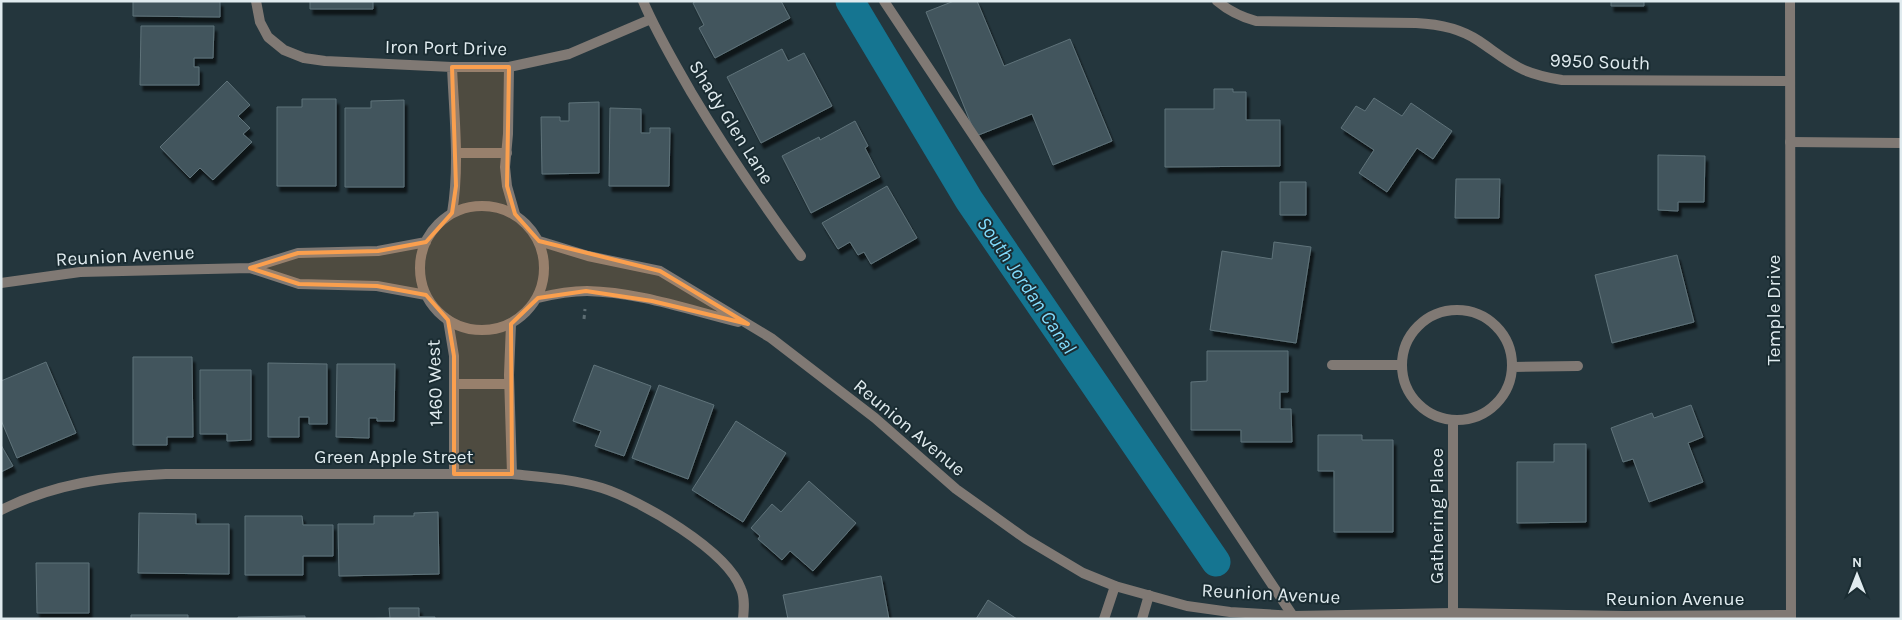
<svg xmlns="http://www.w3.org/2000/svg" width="1902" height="620" font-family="Karla,sans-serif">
	<defs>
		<filter id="shadow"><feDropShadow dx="3" dy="5.5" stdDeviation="1" flood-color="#0009"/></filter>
	</defs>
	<rect width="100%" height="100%" fill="#24363d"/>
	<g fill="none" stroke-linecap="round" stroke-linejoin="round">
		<path stroke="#157591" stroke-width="29" d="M850 1 969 200 1216 562"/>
	</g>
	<path fill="#43555d" stroke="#5f737a" filter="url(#shadow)" d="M133 1H220V17L133 16Z
		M310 1H373V9H310Z
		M696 1H781L790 18 715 58 699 28 704 25 693 3Z
		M954 1H977L1004 66 1070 39 1112 141 1053 165 1032 114 976 136 926 12Z
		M1611 1H1644V6H1611Z
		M141 26H214L213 58H194V67H199V85H140Z
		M782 49 788 61 804 53 832 106 761 143 727 77Z
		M227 81 250 105 238 116 250 128 243 134 252 142 213 180 200 168 190 178 160 147Z
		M1214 89H1233V92H1246V120H1280V166L1165 167V109H1214Z
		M1374 98 1402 116 1411 103 1452 131 1433 159 1417 148 1387 192 1359 173 1374 150 1341 128 1356 106 1365 111Z
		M302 99H336V186H277V107H302Z
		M404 100V187H345V108H371V101Z
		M599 102V173L542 174 541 117H560V121H569V103Z
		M610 108 641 109V133H650V128H670L669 186H609Z
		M855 121 868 146 865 148 880 177 811 213 782 156 819 137 820 140Z
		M1658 155 1705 156 1704 202H1678V211L1658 210Z
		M1456 179H1500L1499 218H1455Z
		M1280 182H1306V215H1280Z
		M887 186 917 238 871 264 864 252 858 255 850 242 838 249 822 223Z
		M1274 242 1311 247 1296 343 1210 330 1222 251 1272 259Z
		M1677 255 1694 322 1612 343 1595 275Z
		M1207 351H1288V392H1280V409H1291L1292 442H1241V430H1191V382L1207 381Z
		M133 357H192L193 437H167V445H133Z
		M46 362 76 433 17 458 1 420V381Z
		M268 363 327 364V424H309V417H299V437H268Z
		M337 364H395L394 421H377V418H369V438L336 437Z
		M594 365 651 386 624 456 595 446 601 431 573 421Z
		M200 370H251V440L227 441V434H200Z
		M659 385 714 405 688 479 632 458Z
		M1691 405 1703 437 1688 443 1703 482 1649 502 1633 459 1623 462 1611 428 1652 413 1654 418Z
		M736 421 786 453 743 522 692 490Z
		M1318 435H1362V440H1393V532H1334V471H1318Z
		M1554 444H1586V522L1517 523V462H1554Z
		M1 445 13 466 1 472Z
		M809 481 856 523 813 571 790 551 782 560 758 539 760 536 751 528 772 504 781 512Z
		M438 512 439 574 339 576 338 524H374V516H414V513Z
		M139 513 196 514V524H229V574L138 573Z
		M245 516H302L303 525H333V556H303V575H245Z
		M36 563H89V613H37Z
		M881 576 889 619H788L783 595Z
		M988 600 1017 619H976Z
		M389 608H419V617H435V619H357L390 618Z
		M131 615H188V619H131Z
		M305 616V619H238V617Z"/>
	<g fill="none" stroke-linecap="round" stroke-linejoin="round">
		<path stroke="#5d6d73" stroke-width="3" stroke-dasharray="4 4" stroke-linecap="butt" d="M584 319 585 309"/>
		<path stroke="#807974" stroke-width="10" d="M884 1 1295 619
			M1790 142 1901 143
			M456 153H507
			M454 384H509"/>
		<path stroke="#807974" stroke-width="10" d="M256 1 260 22 268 37 284 50 304 58 325 61 452 67H509L569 54 651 19
			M643 1C656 32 674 62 691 92 725 149 762 203 801 256
			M1217 1C1230 12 1241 17 1256 21L1416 23C1439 24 1460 28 1479 41 1494 51 1508 63 1524 70 1536 75 1549 78 1562 80L1790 81
			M452 67C454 116 460 165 452 213
			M509 67 508 134 505 167 507 186 515 214
			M1402 365a55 55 0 1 1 110 0a55 55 0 1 1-110 0Z
			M448 320 454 356V474
			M511 324 509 375 512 474
			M1332 365H1402
			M1513 367 1578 366
			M1 510C56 483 106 477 166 474H512C542 477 573 479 602 488 640 500 727 550 741 589 745 598 744 609 743 619
			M1453 613V420
			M1104 619 1115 586
			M1142 619 1149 595"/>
		<path stroke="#807974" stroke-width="10" d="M1790 1 1791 619
			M420 268a62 62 0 1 1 124 0a62 62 0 1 1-124 0Z
			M539 241 588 256 660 271 771 338 875 418 956 489 1026 539 1083 573 1115 586 1187 606 1230 612 1294 616 1453 613 1625 616 1791 615
			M250 268 299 284 377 286 426 295
			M1 283 80 272 250 268 298 253 378 251 426 242
			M538 298C554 294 571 291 587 291 638 292 689 310 738 322"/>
	</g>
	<path fill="#fa9f4e" fill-opacity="0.2" stroke="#fa9f4e" stroke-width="4" stroke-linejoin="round" d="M452 67H509L507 186 515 214 539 241 660 271 748 324 652 301 586 291 538 298 511 324 512 474H454V356L448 320 426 295 377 286 299 284 250 268 298 253 378 251 426 242 452 213 456 186Z"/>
	<g text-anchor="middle" stroke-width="4" stroke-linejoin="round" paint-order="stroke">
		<g font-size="19" fill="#e0ebef" stroke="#1a2c32">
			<text transform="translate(446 47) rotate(1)" y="7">Iron Port Drive</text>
			<text transform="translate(1600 61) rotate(2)" y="7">9950 South</text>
			<text transform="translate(732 122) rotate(58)" y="7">Shady Glen Lane</text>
			<text transform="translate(125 255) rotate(-3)" y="7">Reunion Avenue</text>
			<text transform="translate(1773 310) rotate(-90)" y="7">Temple Drive</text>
			<text transform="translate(434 383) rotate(-92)" y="7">1460 West</text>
			<text transform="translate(910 427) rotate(40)" y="7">Reunion Avenue</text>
			<text x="394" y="463">Green Apple Street</text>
			<text transform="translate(1436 516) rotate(-90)" y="7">Gathering Place</text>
			<text transform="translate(1271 593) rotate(3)" y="7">Reunion Avenue</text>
			<text x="1675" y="605">Reunion Avenue</text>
		</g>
		<g font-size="20" font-style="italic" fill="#83ddfe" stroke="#1a2c32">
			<text transform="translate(1027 285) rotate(56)" y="7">South Jordan Canal</text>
		</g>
	</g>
	<rect width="1902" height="620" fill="none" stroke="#e0ebef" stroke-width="5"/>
	<g transform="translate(1857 575)" stroke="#1a2c32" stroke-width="4" paint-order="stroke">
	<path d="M0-4L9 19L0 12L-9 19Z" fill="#e0ebef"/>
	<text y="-8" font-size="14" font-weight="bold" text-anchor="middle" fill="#e0ebef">N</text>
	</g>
</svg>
